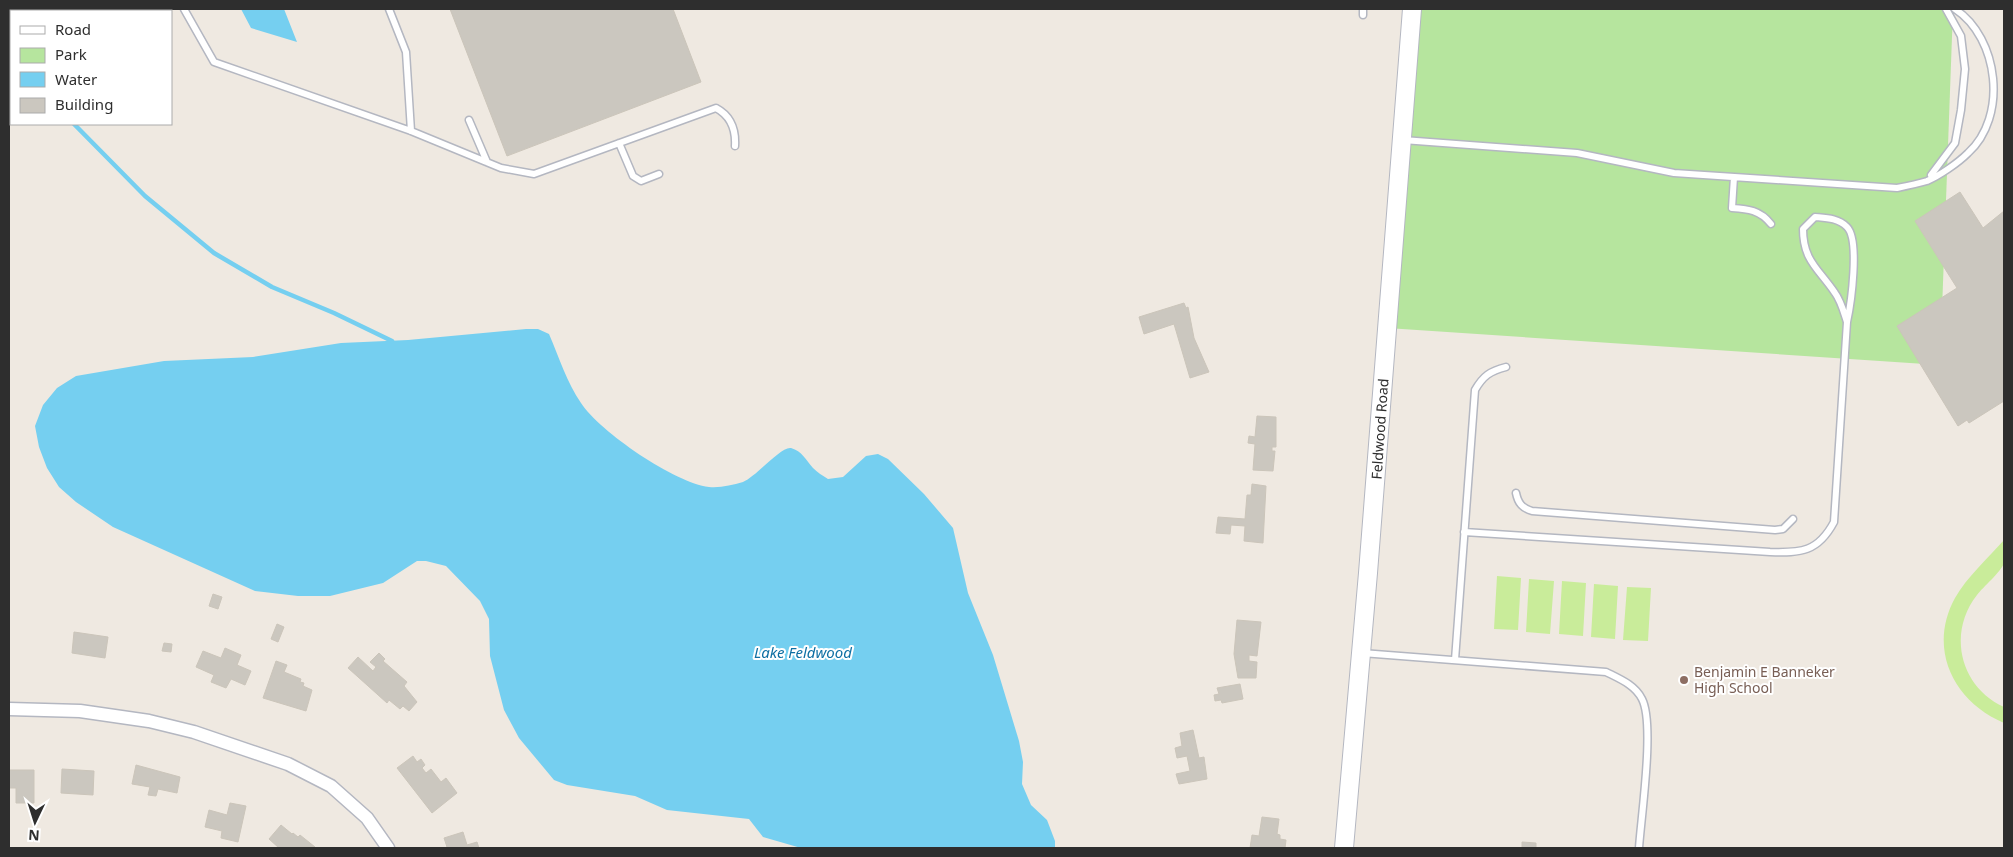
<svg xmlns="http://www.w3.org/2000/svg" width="2013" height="857" font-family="'Noto Sans',sans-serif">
	<rect width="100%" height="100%" fill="#efe9e1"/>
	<path fill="#b6e59e" d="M1415 9H1953L1940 365 1387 328Z"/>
	<path fill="#c9ec9a" d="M2004 540C2004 546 2006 557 2004 563 2001 572 1983 587 1977 595 1947 633 1960 687 2004 707V723C1954 702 1927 649 1955 598 1967 577 1988 558 2004 540Z
		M1497 576 1521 578 1518 630 1494 629Z
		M1529 579 1554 581 1550 634 1526 632Z
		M1562 581 1586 583 1583 636 1559 634Z
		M1594 584 1618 586 1615 639 1591 637Z
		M1627 587 1651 588 1648 641 1623 640Z"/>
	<path fill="#75cff0" d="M241 9H284L297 42 251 28Z
		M526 329H538L549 334C559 357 567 383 581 403 600 432 675 483 709 487 721 488 732 485 743 482 757 476 781 446 791 448 802 451 806 460 813 468 817 472 823 476 828 479L843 477 866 456 878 454 888 459 924 494 953 528 968 593 993 655 1019 741 1023 762 1022 784 1031 805 1047 820 1055 841V848H801L763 837 749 819 667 810 635 796 567 785 554 780 519 738 504 710 490 656 489 619 480 601 446 566 426 561H417L383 583 330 596H298L255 591 113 527 76 502 59 487 47 468 39 447 35 426 43 405 57 388 76 376 164 361 253 357 341 343 408 340Z"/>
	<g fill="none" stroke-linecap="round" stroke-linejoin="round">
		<path stroke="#75cff0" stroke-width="4.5" d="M9 54 11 57
			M74 124 145 196 214 253 272 287 334 313 392 341"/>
	</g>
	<path fill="#cbc7bf" stroke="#cbc5ba" d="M450 9H673L701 82 507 156Z
		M1960 192 1983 228 2004 211V401L1969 423 1967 420 1958 426 1897 326 1957 288 1915 221Z
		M1184 303 1186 308 1188 307 1194 338 1209 372 1190 378 1174 324 1144 334 1139 317Z
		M1257 416 1276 417V447H1272V451H1275L1273 471 1253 470 1255 444 1248 443 1249 436 1255 437Z
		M1252 484 1266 486 1263 543 1244 541 1245 526 1231 525 1230 534 1216 533 1218 517 1245 519 1247 495H1251Z
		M213 594 222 597 218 609 209 606Z
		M1237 620 1261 622 1257 656 1249 655V661L1257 662 1256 678H1238L1234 654Z
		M277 624 284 627 278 642 271 639Z
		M74 632 108 637 105 658 72 653Z
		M164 643 172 644 171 652 162 651Z
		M225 648 241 655 237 665 251 671 245 685 231 679 226 688 211 682 214 675 196 667 203 651 221 658Z
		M379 653 385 659 383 661 407 682 404 686 417 702 409 711 403 706 400 709 389 700 387 703 348 668 358 657 373 671 376 667 370 662Z
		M276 661 287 665 284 672 301 679 300 682 304 683 303 686 312 690 306 711 263 698Z
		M1240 684 1243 699 1222 703 1221 700 1215 701 1214 695 1219 694 1217 688Z
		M1193 730 1199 758 1204 757 1207 779 1179 784 1176 774 1190 771 1187 756 1177 758 1175 748 1182 746 1180 733Z
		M413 756 417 762 421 759 425 765 422 768 426 773 431 769 441 782 446 778 457 793 432 813 397 768Z
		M136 765 180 777 177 793 158 789 156 796 148 795 150 787 132 784Z
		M62 769 94 771 93 795 61 793Z
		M9 770H34V803H16V788H9Z
		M230 803 246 806 238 842 221 838 222 831 205 827 209 810 227 815Z
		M1262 817 1279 819 1277 834 1280 835V839L1286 840 1285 848H1250L1252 835 1259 836Z
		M281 825 292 834 293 833 298 837 300 835 315 847 279 848 269 839Z
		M463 832 467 845 477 842 479 848H445L447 847 444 838Z
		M1522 842 1536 843V848H1522Z"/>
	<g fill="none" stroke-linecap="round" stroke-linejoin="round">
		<defs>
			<path id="lane" d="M184 9 214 62 411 131 501 168 534 174 716 108C731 116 736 129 735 146
				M389 9 406 52 411 131
				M1363 15V9
				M469 120 487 162
				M1403 140 1577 153 1674 173 1897 188C1907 186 1917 184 1927 181 1939 176 1958 163 1968 153 2008 117 1999 38 1955 9
				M619 143 633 176 641 181 659 174
				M1931 175 1955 143 1961 110 1965 69 1961 36 1946 9
				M1734 177 1732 208C1748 209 1760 210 1771 224
				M1815 217C1826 218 1838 218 1847 227 1860 240 1851 304 1847 322 1844 313 1841 301 1835 293 1819 269 1803 261 1803 229Z
				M1516 493C1518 503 1522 508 1532 511L1775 530 1783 529 1793 519
				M1464 532 1770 552C1801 553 1818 552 1834 522L1847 322
				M1362 653 1606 672C1620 679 1635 685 1642 699 1655 724 1641 817 1639 848
				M1455 660 1475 390C1483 376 1490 371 1506 367"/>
			<path id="street" d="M9 709 80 711 149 721 194 732 288 764 331 786 367 818 388 848"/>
			<path id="secondary" d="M1344 848 1368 573 1412 9"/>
		</defs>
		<use href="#lane" stroke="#b4b7c1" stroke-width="9"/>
		<use href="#street" stroke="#b4b7c1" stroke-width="15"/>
		<use href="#secondary" stroke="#b4b7c1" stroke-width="20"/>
		<use href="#lane" stroke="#fff" stroke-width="6"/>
		<use href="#street" stroke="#fff" stroke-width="12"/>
		<use href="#secondary" stroke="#fff" stroke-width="18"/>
	</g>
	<circle fill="#8d6e63" stroke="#fff" stroke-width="2" cx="1684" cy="680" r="5"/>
	<g text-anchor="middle" stroke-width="4" stroke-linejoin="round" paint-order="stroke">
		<g font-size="14" fill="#2e2e2e" stroke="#fff">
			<text transform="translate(1380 429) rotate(-86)" y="5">Feldwood Road</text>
		</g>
		<g font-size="14" fill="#785e54" stroke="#fff" text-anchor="start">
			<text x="1694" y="677">Benjamin E Banneker<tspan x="1694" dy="16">High School</tspan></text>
		</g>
		<g font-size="15" font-style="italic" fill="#0d6fa3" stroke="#fff">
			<text x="803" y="658">Lake Feldwood</text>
		</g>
	</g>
	<rect width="2013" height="857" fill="none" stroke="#2e2e2e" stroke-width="20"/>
	<rect x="10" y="10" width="162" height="115" fill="#ffffff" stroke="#ababab"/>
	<rect x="20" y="26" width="25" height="8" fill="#ffffff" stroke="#ababab"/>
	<text x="55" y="35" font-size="15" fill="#2e2e2e">Road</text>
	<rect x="20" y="48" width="25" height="15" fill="#b6e59e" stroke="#ababab"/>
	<text x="55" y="60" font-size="15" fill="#2e2e2e">Park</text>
	<rect x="20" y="72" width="25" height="15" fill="#75cff0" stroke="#ababab"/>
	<text x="55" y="85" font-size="15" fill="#2e2e2e">Water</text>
	<rect x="20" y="98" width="25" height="15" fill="#cbc7bf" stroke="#ababab"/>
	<text x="55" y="110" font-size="15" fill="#2e2e2e">Building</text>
	<g transform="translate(35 822) rotate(184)" stroke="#ffffff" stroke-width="4" paint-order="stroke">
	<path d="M0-4L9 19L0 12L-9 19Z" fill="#2e2e2e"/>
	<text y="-8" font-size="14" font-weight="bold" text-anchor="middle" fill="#2e2e2e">N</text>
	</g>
</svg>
